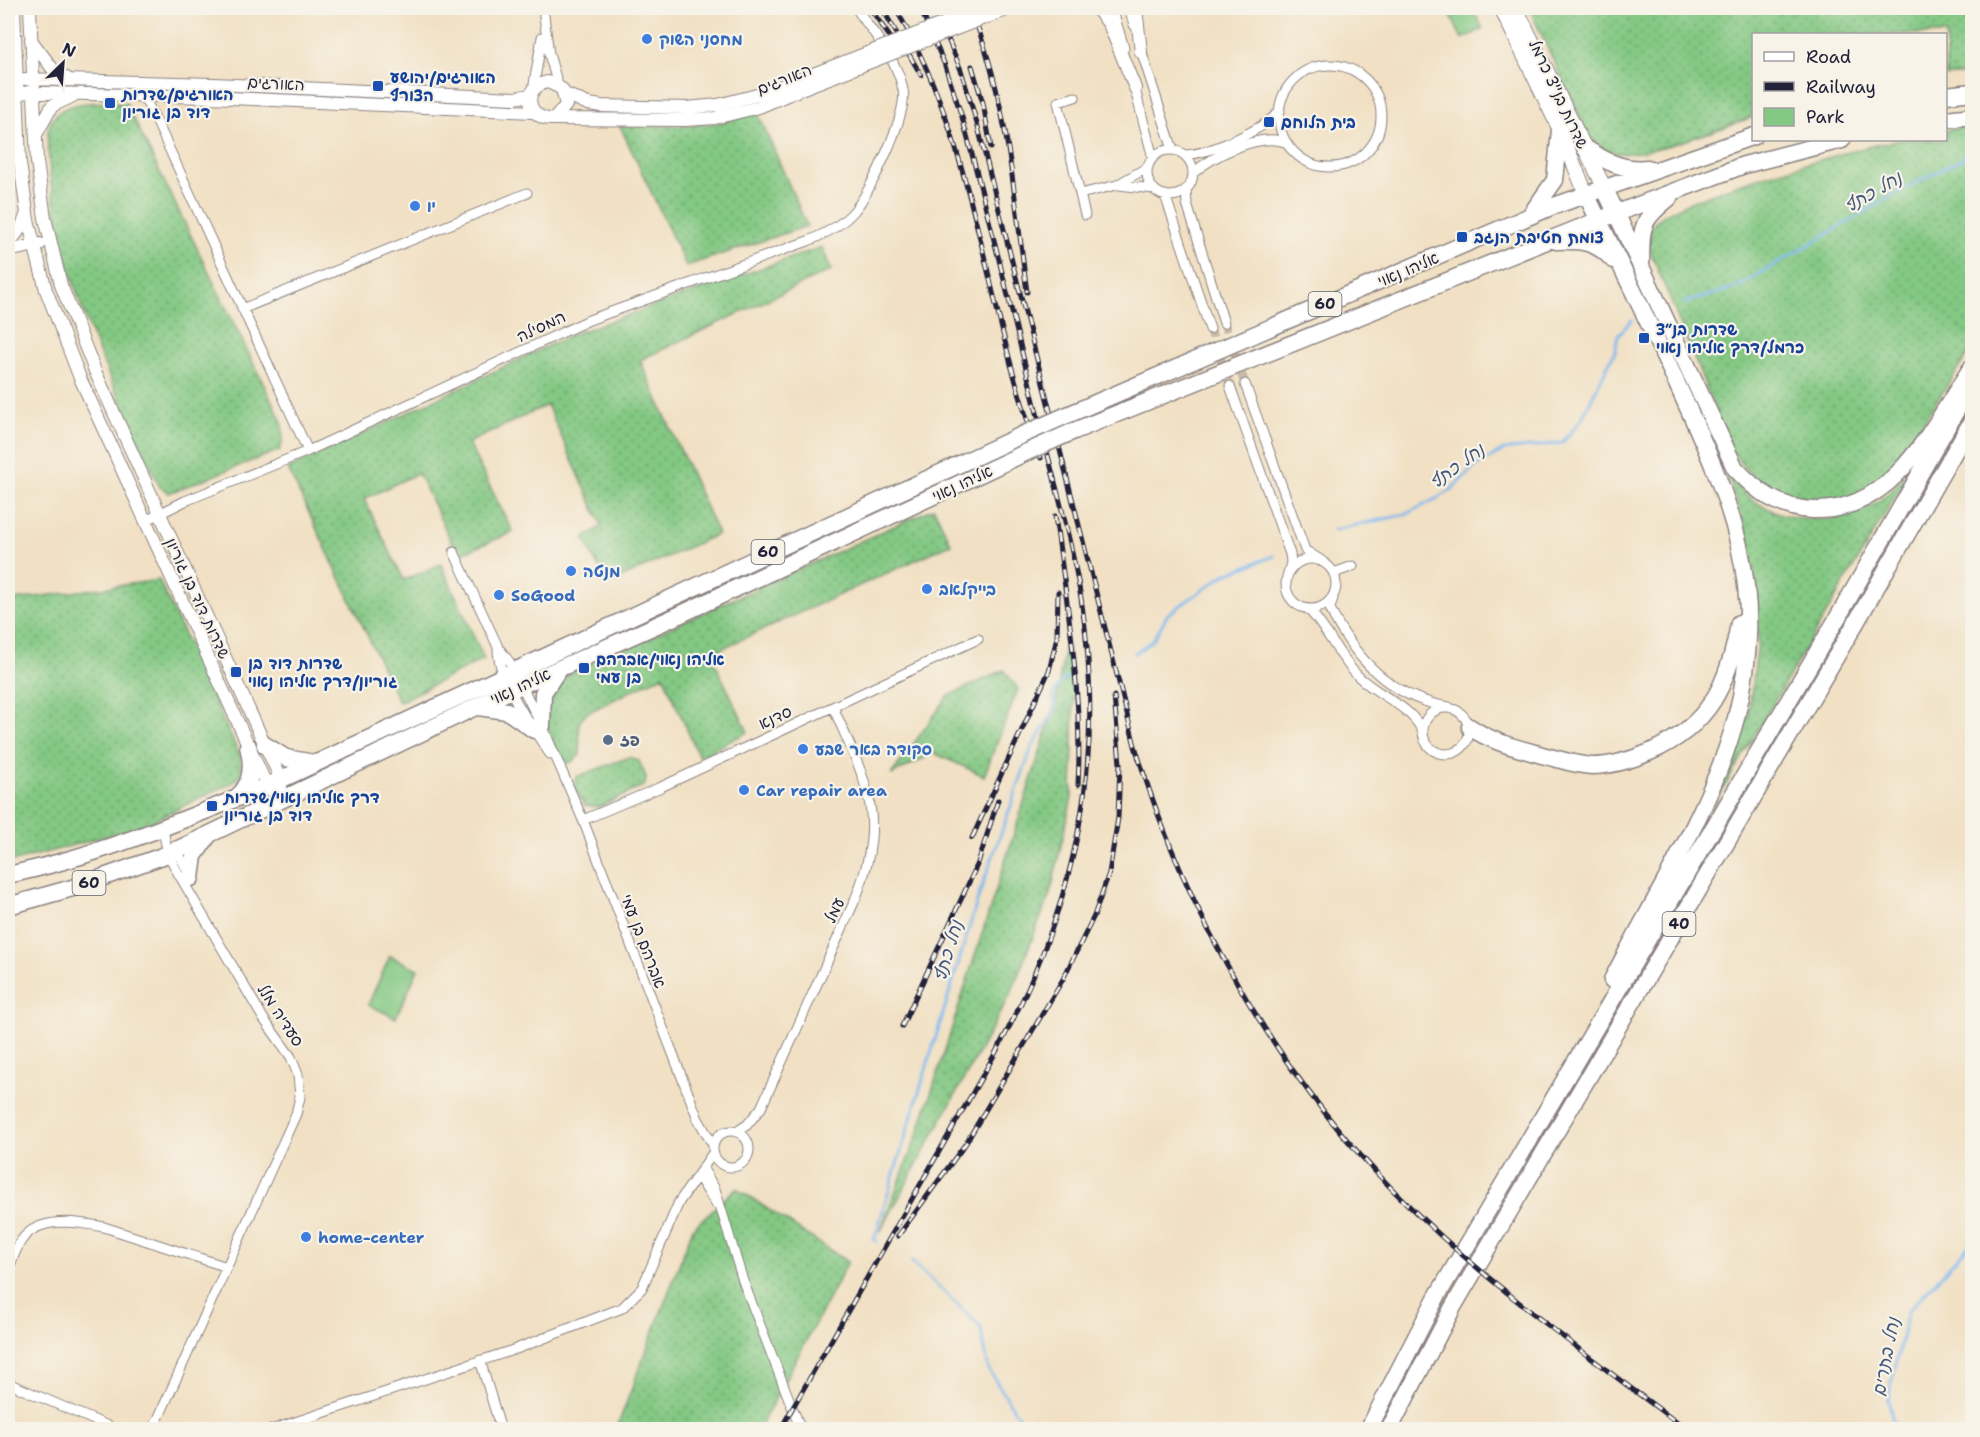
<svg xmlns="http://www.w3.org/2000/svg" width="1980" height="1437" font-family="'Shantell Sans','Playpen Sans Hebrew',sans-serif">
	<defs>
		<pattern id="green-dots" width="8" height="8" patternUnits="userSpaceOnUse" patternTransform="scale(1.5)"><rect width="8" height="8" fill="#83c883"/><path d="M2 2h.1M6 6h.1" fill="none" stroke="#6ba26c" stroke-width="1.8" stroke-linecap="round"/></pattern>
	</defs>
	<rect width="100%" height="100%" fill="#f7f3e8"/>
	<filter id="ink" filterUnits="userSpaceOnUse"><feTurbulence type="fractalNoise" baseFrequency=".0167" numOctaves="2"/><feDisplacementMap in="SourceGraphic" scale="12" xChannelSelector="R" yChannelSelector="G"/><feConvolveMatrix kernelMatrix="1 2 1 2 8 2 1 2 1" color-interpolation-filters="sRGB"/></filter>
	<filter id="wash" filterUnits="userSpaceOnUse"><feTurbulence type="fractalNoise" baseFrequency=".008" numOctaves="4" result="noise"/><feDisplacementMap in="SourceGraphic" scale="24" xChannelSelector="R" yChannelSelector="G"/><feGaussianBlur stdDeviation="1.35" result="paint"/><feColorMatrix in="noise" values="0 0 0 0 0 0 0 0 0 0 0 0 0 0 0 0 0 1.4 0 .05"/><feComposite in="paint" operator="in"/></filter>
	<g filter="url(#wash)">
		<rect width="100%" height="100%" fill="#f1e0c3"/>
		<path fill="url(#green-dots)" stroke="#52755f" stroke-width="1.5" d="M1529 8H1972V73L1946 76V34H1754L1753 117C1723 127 1636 163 1608 151 1602 148 1595 141 1589 137Z
			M126 103 282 422 283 438 280 450 169 493 160 487C112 383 58 278 49 162 48 145 43 124 59 112 75 99 106 103 126 103Z
			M757 111 807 226 686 266 620 126C664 125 716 131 757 111Z
			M1972 126V348L1896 463C1883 476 1869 488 1853 497 1835 507 1794 503 1776 494 1758 486 1744 468 1733 453L1649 248C1649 241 1649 232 1653 225 1668 198 1861 147 1899 140 1914 138 1931 140 1946 140V130Z
			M822 247 831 270 640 360 718 534 607 584 584 538 602 526 547 405 468 443 513 532 458 555 418 473 364 499 404 580 441 564 484 659 399 702 288 469 573 334Z
			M1922 451 1710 811 1748 716 1758 643 1756 590 1749 539 1727 474C1737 485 1747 498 1761 505 1796 525 1847 525 1880 500 1897 487 1909 468 1922 451Z
			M934 508 951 544 714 652 713 659 748 732 699 757 663 675 585 714 579 723 580 755 570 763H561C544 719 536 710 570 673Z
			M159 580 240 756 241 771 236 781 140 827 8 863V601Z
			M1066 638 1074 692 1072 797 1051 891 1011 993 879 1234 919 1131 1056 702Z
			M1004 670 1018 689 984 776 934 753 891 775 948 696Z
			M629 757 639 761 646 777 645 785 600 807 585 806 574 787 576 777Z
			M736 1188 848 1262 759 1429 616 1430 693 1228Z"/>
		<path fill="#83c883" stroke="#52755f" stroke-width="1.5" d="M1447 8H1472L1483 29 1462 39Z
			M390 956 418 969 396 1018 368 1005Z"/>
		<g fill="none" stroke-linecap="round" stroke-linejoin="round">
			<path stroke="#7cb8ee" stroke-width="3" d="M1684 303 1737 287 1902 190 1962 159 1972 142
				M1334 530 1407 514 1449 492 1474 467 1504 450 1562 443 1581 420 1615 351 1618 335 1632 320
				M1135 653 1153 640 1168 614 1226 574 1274 556
				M877 1241 874 1240 980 892 1032 747 1056 709 1053 696 1062 680 1068 678
				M911 1261 980 1326 989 1370 1027 1430
				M1895 1430 1888 1399 1908 1311 1972 1242"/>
		</g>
	</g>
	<g filter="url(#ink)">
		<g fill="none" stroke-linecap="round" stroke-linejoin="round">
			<path stroke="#c8baa8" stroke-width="9" stroke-dasharray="9 4.5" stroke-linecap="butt" d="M1224 323 1245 384
				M1210 329 1230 386"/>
			<defs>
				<path id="street" d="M543 8 549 54 558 85
					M1112 8 1124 48
					M1129 8 1134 25
					M1140 47 1173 150
					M1279 116a51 51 0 1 1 102 0a51 51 0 1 1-102 0Z
					M1133 82 1153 158
					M533 90 542 37
					M137 95 147 103 156 120 308 451
					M1075 97 1058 102 1085 215
					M1147 173a23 23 0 1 1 46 0a23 23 0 1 1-46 0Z
					M1184 155C1209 154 1263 130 1280 111
					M1193 173C1213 156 1261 131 1287 143
					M1119 185 1154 189
					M1186 189 1187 204 1224 323
					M1080 194 1117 185 1148 167
					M1165 195 1210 329
					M242 309 527 193
					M1245 384 1305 550 1322 561
					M1230 386 1290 554 1291 562 1288 574
					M145 521 185 501 308 451 589 320 808 241C825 234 842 225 854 211 870 193 908 114 903 90 898 60 872 32 856 8
					M454 552 498 647 511 664 547 737 583 820 698 1119 713 1145
					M1286 584a25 25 0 1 1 50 0a25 25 0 1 1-50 0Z
					M1334 573 1353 566
					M1333 598 1330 608 1334 617C1359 663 1395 699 1449 707
					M1308 609C1328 629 1338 657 1359 677 1379 696 1409 705 1422 730
					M498 647C497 680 532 727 550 754
					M1423 731a23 23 0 1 1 46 0a23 23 0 1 1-46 0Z
					M583 820 661 787 978 639
					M175 846 189 874
					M713 1149a18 18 0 1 1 36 0a18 18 0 1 1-36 0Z
					M736 1132 747 1125 761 1108 855 900C889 816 866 783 833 707
					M703 1169 715 1189 743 1281 801 1430
					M698 1176 716 1204
					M8 1271C12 1261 15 1250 21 1241 38 1215 79 1222 104 1227L227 1267
					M480 1360 501 1430
					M8 1383 117 1430
					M153 1430 296 1114 300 1097 298 1075 291 1057 263 1018 178 873 168 854 163 830
					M271 1430 516 1349 622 1308 642 1288 679 1202 713 1153"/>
				<path id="secondary" d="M14 8 20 163 28 220 46 290 80 378 267 786 272 791
					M30 8 37 162 45 218 61 285 95 371 265 745 281 779V787
					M1096 8 1109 24 1135 88
					M1136 8 1141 52
					M987 17 1012 8
					M31 40 55 72 68 79
					M25 79 214 84 515 98 530 95
					M8 92 211 97 533 112
					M565 94 588 104 601 106 687 108 718 105 757 95 795 81
					M556 117 566 105 562 89 548 82C523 86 525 117 550 119L686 120 715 118 759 107 801 89
					M37 133 52 106 73 96
					M8 245 22 226 27 213
					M8 251 40 244"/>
				<path id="primary" d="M1501 8 1560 130 1586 194
					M1516 8 1604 187"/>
				<path id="highway" d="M1946 95 1972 92
					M1946 119 1972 116
					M1585 148C1605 161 1623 171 1648 168
					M1604 187 1735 468C1756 491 1780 509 1813 510 1895 513 1933 425 1972 367
					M1586 194C1617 258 1649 322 1678 386 1731 501 1769 589 1736 718 1713 806 1654 898 1612 980
					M1531 214 1555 180 1560 130
					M1556 241C1580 240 1597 241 1613 260
					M1641 264C1642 227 1639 222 1669 198
					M1065 416 1551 207 1754 136
					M1074 431 1599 220 1744 165 1842 140
					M478 707 507 711 534 730
					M542 726 543 693 558 670
					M1470 727C1491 742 1517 748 1542 755 1559 759 1575 765 1592 766 1612 766 1631 760 1650 752 1709 726 1729 684 1739 623
					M265 745 286 758 314 763
					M237 797C253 784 253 765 248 746
					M8 875C98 856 181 821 267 786L1022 435
					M191 878 194 856 208 836
					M8 906 76 887 168 854 511 690 677 616 1027 452
					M1368 1430 1436 1298 1838 617 1972 383
					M1389 1430 1453 1307 1854 626 1972 421"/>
			</defs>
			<use href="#street" stroke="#8a817f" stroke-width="11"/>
			<use href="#secondary" stroke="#8a817f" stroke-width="14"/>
			<use href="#primary" stroke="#8a817f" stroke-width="16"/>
			<use href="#highway" stroke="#8a817f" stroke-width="19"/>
			<use href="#street" stroke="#fff" stroke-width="9"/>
			<use href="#secondary" stroke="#fff" stroke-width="12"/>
			<use href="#primary" stroke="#fff" stroke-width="14"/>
			<use href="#highway" stroke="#fff" stroke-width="16"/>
			<defs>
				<path id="rail" d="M870 8 892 40
					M882 8 921 75
					M895 8C978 144 984 311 1041 458
					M935 8 961 70 978 127 1135 746C1185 911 1274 1070 1395 1192 1484 1282 1587 1355 1687 1430
					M970 8C1008 97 1014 196 1027 292
					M972 66 983 103 991 148
					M1055 516C1067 602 1083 698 1078 785
					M972 838 1049 671 1057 637 1058 592
					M902 1026 978 863 998 800
					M898 1236 966 1143 1063 979 1094 916 1109 873 1118 818 1120 764 1114 696
					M780 1430 996 1052C1075 909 1107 762 1081 598 1070 533 1051 469 1035 405 1011 309 988 212 962 117L944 63 920 8"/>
			</defs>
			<use href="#rail" stroke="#22223b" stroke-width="5"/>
			<use href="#rail" stroke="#f7f3e8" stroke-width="3" stroke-dasharray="9" stroke-linecap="butt"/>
			<defs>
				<path id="secondary-bridge" d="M795 81 983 8
					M801 89 987 17"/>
				<path id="highway-bridge" d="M1022 435 1065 416
					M1027 452 1074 431"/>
			</defs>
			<use href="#secondary-bridge" stroke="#8a817f" stroke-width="14" stroke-linecap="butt"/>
			<use href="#highway-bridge" stroke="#8a817f" stroke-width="19" stroke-linecap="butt"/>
			<use href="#secondary-bridge" stroke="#fff" stroke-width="12"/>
			<use href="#highway-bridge" stroke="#fff" stroke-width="16"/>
		</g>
	</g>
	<g fill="#3f7fe0" stroke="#f7f3e8" stroke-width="2">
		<circle cx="647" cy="39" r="6"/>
		<circle cx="415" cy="206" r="6"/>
		<circle cx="571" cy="571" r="6"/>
		<circle cx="927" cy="589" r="6"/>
		<circle cx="499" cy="595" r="6"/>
		<circle cx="803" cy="749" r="6"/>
		<circle cx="744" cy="790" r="6"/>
		<circle cx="306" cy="1237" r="6"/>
	</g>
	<g fill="#1a4fb4" stroke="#f7f3e8" stroke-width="2">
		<rect x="372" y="80" width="12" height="12" rx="3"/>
		<rect x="104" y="97" width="12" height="12" rx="3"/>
		<rect x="1263" y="116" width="12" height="12" rx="3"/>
		<rect x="1456" y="231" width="12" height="12" rx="3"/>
		<rect x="1638" y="332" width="12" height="12" rx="3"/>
		<rect x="578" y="662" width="12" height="12" rx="3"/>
		<rect x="230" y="666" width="12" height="12" rx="3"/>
		<rect x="206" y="800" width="12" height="12" rx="3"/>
	</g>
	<circle fill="#5c6f8a" stroke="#f7f3e8" stroke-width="2" cx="608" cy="740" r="6"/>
	<g text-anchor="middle" stroke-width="4.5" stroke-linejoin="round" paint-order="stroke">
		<g fill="#f7f3e8" stroke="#62616f" stroke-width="1.5">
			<rect x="1308.5" y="292" width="33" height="24" rx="4.5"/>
			<rect x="751.5" y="540" width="33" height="24" rx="4.5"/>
			<rect x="72.5" y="871" width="33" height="24" rx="4.5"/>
			<rect x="1662.5" y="912" width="33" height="24" rx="4.5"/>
		</g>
		<g font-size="15" font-weight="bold" fill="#22223b">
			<text x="1325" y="309">60</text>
			<text x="768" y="557">60</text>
			<text x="89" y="888">60</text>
			<text x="1679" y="929">40</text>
		</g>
		<g font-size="16" font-weight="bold" fill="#366cbe" stroke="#f7f3e8" text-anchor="start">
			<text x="659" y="45">מחסני השוק</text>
			<text x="427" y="212">יו</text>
			<text x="583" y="577">מנטה</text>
			<text x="939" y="595">בייקלאב</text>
			<text x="511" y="601">SoGood</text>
			<text x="815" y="755">סקודה באר שבע</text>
			<text x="756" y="796">Car repair area</text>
			<text x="318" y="1243">home-center</text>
		</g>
		<g font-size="16" font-weight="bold" fill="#164399" stroke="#f7f3e8" text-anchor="start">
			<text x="390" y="83">האורגים/יהושע<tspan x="390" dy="18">הצורף</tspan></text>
			<text x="122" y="100">האורגים/שדרות<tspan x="122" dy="18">דוד בן גוריון</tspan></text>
			<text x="1281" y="128">בית הלוחם</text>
			<text x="1474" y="243">צומת חטיבת הנגב</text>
			<text x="1656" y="335">שדרות בנ״צ<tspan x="1656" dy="18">כרמל/דרך אליהו נאוי</tspan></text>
			<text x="596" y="665">אליהו נאוי/אברהם<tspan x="596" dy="18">בן עמי</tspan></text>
			<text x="248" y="669">שדרות דוד בן<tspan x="248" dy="18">גוריון/דרך אליהו נאוי</tspan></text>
			<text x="224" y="803">דרך אליהו נאוי/שדרות<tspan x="224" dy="18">דוד בן גוריון</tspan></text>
		</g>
		<g font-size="16" fill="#22223b" stroke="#f7f3e8">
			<text transform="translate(784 79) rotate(-22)" y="6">האורגים</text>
			<text transform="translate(276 83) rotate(3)" y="6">האורגים</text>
			<text transform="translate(1559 94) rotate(65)" y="6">שדרות בנ"צ כרמל</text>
			<text transform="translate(1408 269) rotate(-23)" y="6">אליהו נאוי</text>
			<text transform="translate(541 326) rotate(-25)" y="6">המסילה</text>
			<text transform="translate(962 483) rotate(-25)" y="6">אליהו נאוי</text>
			<text transform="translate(198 598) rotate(65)" y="6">שדרות דוד בן גוריון</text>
			<text transform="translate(520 686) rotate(-25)" y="6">אליהו נאוי</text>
			<text transform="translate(775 717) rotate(-25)" y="6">סדנא</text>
			<text transform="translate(834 910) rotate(-65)" y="6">עמל</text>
			<text transform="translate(644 941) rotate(69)" y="6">אברהם בן עמי</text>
			<text transform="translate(281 1015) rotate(57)" y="6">סעדיה מלל</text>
		</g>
		<g font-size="16" font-weight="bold" fill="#4e5e75" stroke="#f7f3e8" text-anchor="start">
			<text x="620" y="746">פז</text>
		</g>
		<g font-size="18" font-style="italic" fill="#42567a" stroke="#f7f3e8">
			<text transform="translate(1873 192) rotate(-30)" y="6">נחל כתף</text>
			<text transform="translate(1457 466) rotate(-36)" y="6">נחל כתף</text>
			<text transform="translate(948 951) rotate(-73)" y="6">נחל כתף</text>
			<text transform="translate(1886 1357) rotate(-79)" y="6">נחל בתרים</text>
		</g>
	</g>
	<rect width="1980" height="1437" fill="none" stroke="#f7f3e8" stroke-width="30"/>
	<rect x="1752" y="33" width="195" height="108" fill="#f7f3e8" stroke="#a29fa3" stroke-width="1.5"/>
	<rect x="1764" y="52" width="30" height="9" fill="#ffffff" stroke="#a29fa3" stroke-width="1.5"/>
	<text x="1806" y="63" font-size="18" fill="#22223b">Road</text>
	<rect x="1764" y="82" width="30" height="9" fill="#22223b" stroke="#a29fa3" stroke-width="1.5"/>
	<text x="1806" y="93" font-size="18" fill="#22223b">Railway</text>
	<rect x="1764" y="108" width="30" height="18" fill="#83c883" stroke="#a29fa3" stroke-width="1.5"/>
	<text x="1806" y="123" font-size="18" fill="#22223b">Park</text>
	<g transform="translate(63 63) rotate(25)" stroke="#f7f3e8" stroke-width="4.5" paint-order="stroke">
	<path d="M0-4.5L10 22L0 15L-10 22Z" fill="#22223b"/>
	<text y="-9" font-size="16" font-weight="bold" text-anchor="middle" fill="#22223b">N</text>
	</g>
</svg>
